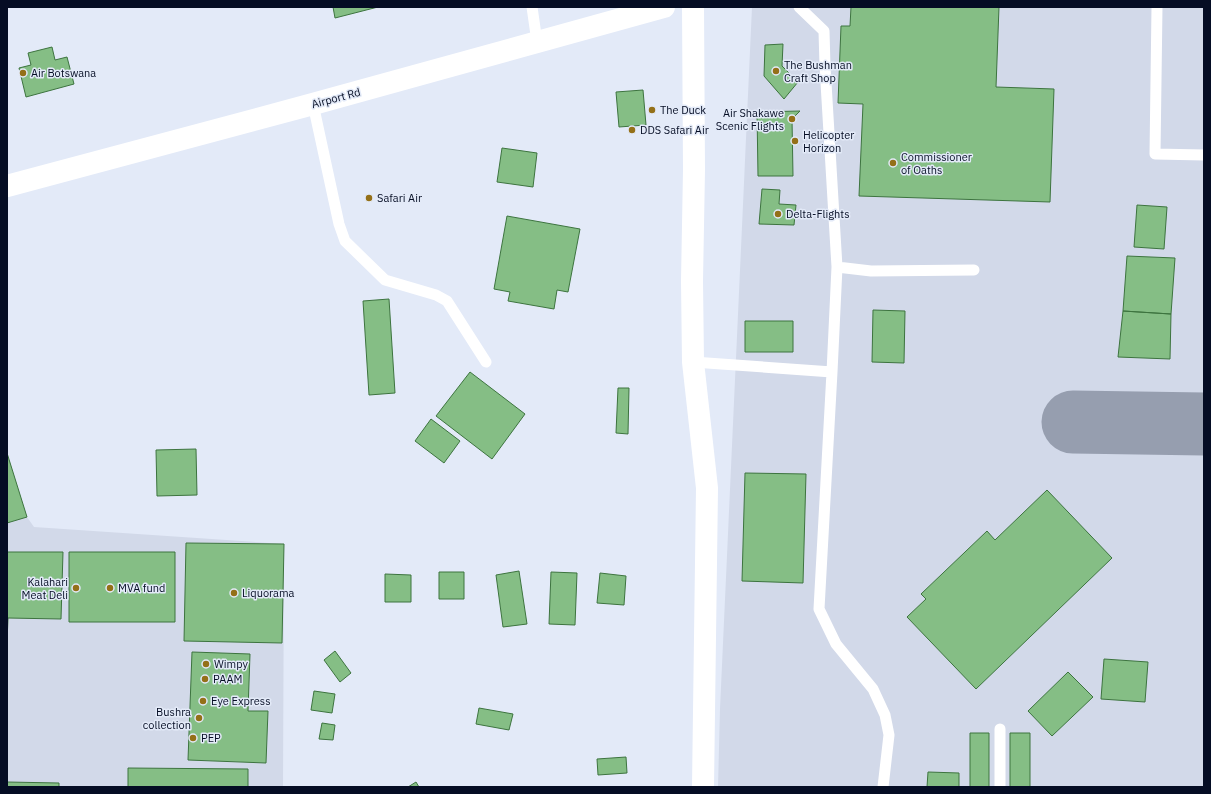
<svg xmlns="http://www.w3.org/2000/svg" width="1211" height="794" font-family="'IBM Plex Sans',sans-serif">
	<rect width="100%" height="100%" fill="#e3eaf8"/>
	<path fill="#d2d9e9" d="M752 7H1204V787H718L720 709Z
		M7 453 27 517 34 527 284 544 283 787H7Z"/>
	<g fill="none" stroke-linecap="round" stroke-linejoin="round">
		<path stroke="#969eaf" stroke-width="63" d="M1073 422 1204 424"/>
	</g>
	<path fill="#85be85" stroke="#3d743f" d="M333 7H378L335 18Z
		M851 7H999L996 87 1054 89 1050 202 859 196 863 104 838 103 841 26H850Z
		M783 44 782 66 798 82 784 99 764 76 765 45Z
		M52 47 55 60 67 57 74 84 26 97 19 68 31 65 28 53Z
		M643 90 646 125 619 127 616 92Z
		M800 111 792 119 793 176H758L757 112Z
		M502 148 537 153 533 187 497 182Z
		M762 189 780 190 779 204 796 205 794 225 759 224Z
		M1137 205 1167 207 1164 249 1134 247Z
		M507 216 580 229 568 292 557 290 554 309 508 301 510 292 494 289Z
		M1127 256 1175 258 1171 314 1123 311Z
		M389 299 395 393 369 395 363 301Z
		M873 310 905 311 904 363 872 362Z
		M1123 311 1171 314 1170 359 1118 357Z
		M745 321H793V352H745Z
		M470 372 525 414 492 459 436 416Z
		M618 388H629L628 434 616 433Z
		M431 419 460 441 444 463 415 441Z
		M196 449 197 495 157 496 156 450Z
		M7 453 27 517 7 523Z
		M745 473 806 474 803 583 742 581Z
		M1047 490 1112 558 976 689 907 617 926 599 921 594 987 531 995 540Z
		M186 543 284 544 282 643 184 641Z
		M7 552H63L61 619 8 618 7 642Z
		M69 552H175V622H69Z
		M519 571 527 624 503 627 496 575Z
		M439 572H464V599H439Z
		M551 572 577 573 575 625 549 624Z
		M600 573 626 576 624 605 597 603Z
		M385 574 411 575V602H385Z
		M335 651 351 673 340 682 324 660Z
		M192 652 250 654 248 711H268L266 763 188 760Z
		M1104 659 1148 662 1145 702 1101 699Z
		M1068 672 1093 697 1052 736 1028 711Z
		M314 691 335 694 332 713 311 710Z
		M479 708 513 714 509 730 476 724Z
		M322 723 335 725 333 740 319 739Z
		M970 733H989V787H970Z
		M1010 733H1030V787H1010Z
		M626 757 627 773 598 775 597 759Z
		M128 768 248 769V787H128Z
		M928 772 959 773V787H927Z
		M7 782 59 783V787H7Z
		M416 782 419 787H408Z"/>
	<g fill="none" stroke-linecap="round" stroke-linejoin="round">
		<path stroke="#fff" stroke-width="11" d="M532 7 537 42
			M1157 7 1155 154 1204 155
			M313 104 339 224 345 241 385 280 436 295 447 301 486 362
			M837 267 871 271 974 270
			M693 362 832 372 837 267 825 66 824 31 799 7
			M832 372 819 609 836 644 873 689 885 715 889 735 883 787
			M1000 787V729"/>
		<path stroke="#fff" stroke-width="22" d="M693 7 694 170 692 281 693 362 707 488 703 787"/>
		<path stroke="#fff" stroke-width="22" d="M7 186 313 104 664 7"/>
	</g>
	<g fill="#947018" stroke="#e3eaf8" stroke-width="1.5">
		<circle cx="776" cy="71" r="4"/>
		<circle cx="23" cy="73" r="4"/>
		<circle cx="652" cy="110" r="4"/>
		<circle cx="792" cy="119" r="4"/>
		<circle cx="632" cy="130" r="4"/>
		<circle cx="795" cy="141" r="4"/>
		<circle cx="893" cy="163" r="4"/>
		<circle cx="369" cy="198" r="4"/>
		<circle cx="778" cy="214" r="4"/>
		<circle cx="76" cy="588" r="4"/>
		<circle cx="110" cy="588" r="4"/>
		<circle cx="234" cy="593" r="4"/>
		<circle cx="206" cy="664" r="4"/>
		<circle cx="205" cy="679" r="4"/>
		<circle cx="203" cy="701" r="4"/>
		<circle cx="199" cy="718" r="4"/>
		<circle cx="193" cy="738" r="4"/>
	</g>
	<g text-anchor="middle" stroke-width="3" stroke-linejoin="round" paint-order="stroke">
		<g font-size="11" fill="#050d24" stroke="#e3eaf8" text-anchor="start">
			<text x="784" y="69">The Bushman<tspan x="784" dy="13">Craft Shop</tspan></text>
			<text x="31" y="77">Air Botswana</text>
			<text x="660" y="114">The Duck</text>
			<text x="784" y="117" text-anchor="end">Air Shakawe<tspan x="784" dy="13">Scenic Flights</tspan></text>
			<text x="640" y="134">DDS Safari Air</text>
			<text x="803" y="139">Helicopter<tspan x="803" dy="13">Horizon</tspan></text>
			<text x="901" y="161">Commissioner<tspan x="901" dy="13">of Oaths</tspan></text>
			<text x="377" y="202">Safari Air</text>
			<text x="786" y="218">Delta-Flights</text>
			<text x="68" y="586" text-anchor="end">Kalahari<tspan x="68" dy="13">Meat Deli</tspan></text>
			<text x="118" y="592">MVA fund</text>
			<text x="242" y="597">Liquorama</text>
			<text x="214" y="668">Wimpy</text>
			<text x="213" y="683">PAAM</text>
			<text x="211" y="705">Eye Express</text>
			<text x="191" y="716" text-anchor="end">Bushra<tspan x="191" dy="13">collection</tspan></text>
			<text x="201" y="742">PEP</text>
		</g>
		<g font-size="11" fill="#050d24" stroke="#e3eaf8">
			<text transform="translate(336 98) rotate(-15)" y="4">Airport Rd</text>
		</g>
	</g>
	<rect width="1211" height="794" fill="none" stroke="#050d24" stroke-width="16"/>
</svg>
